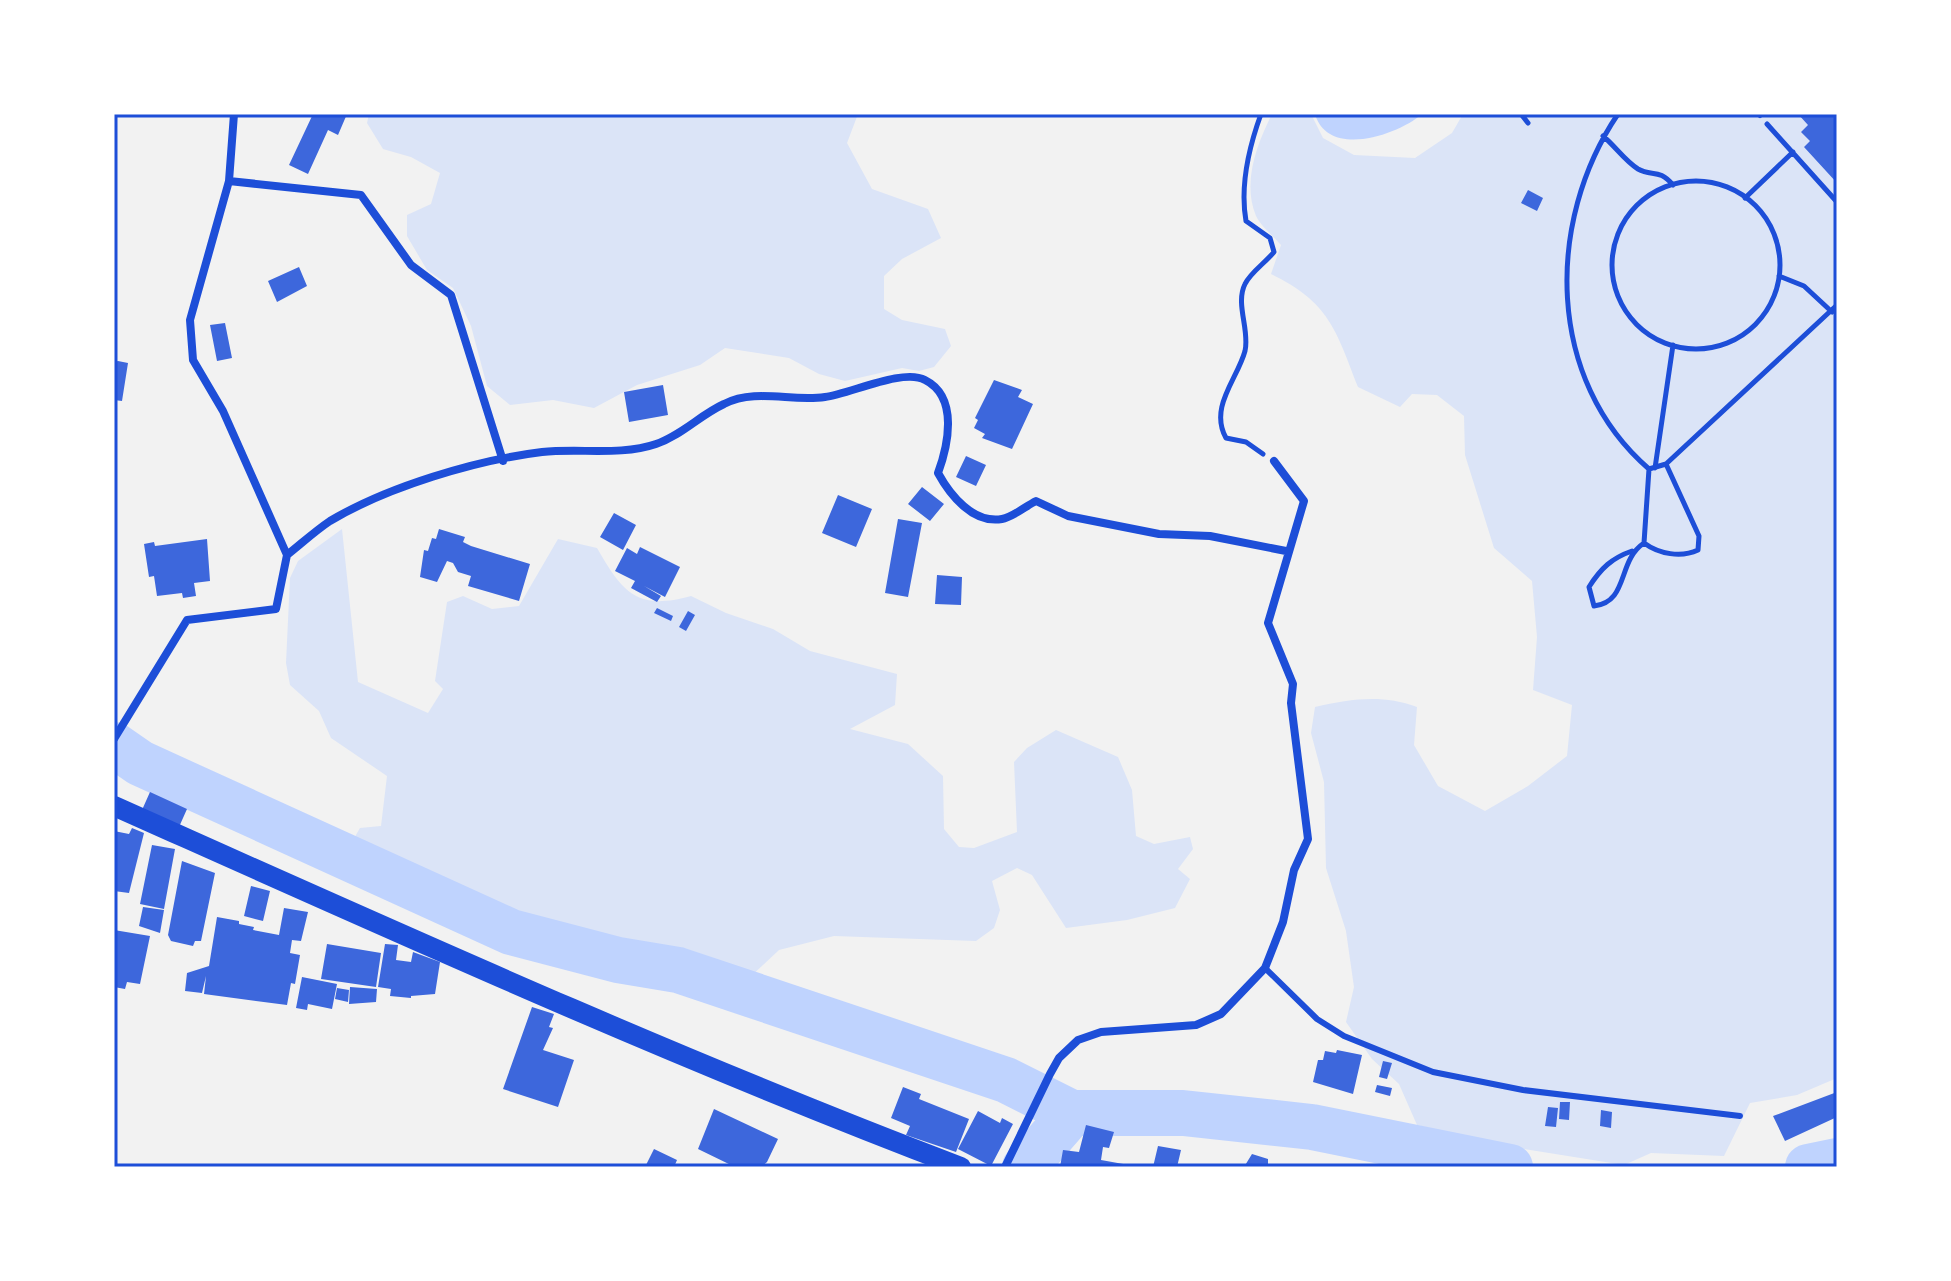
<svg xmlns="http://www.w3.org/2000/svg" width="1951" height="1281" font-family="Roboto,sans-serif">
	<rect width="100%" height="100%" fill="#f2f2f2"/>
	<path fill="#dbe4f7" d="M369 114H858L847 143 872 189 928 209 941 238 902 259 884 276V309L902 320 945 329 951 346 934 367 919 371 902 368 845 381 819 374 789 358 725 348 700 365 637 385 594 408 553 400 510 405 487 386 471 326 453 288 427 270 407 236V215L431 204 440 173 411 157 383 149 367 123Z
		M1272 114H1311L1323 138 1354 155 1415 158 1452 133 1463 114H1837V1078L1797 1095 1750 1103 1724 1156 1651 1153 1624 1165 1506 1146 1417 1125 1399 1084 1372 1059 1346 1022 1354 987 1346 931 1326 868 1324 782 1311 733 1315 707C1351 699 1382 694 1417 707L1414 745 1438 786 1485 811 1528 786 1567 756 1572 705 1533 690 1537 637 1532 581 1494 548 1465 455 1464 416 1437 395 1412 394 1400 407 1358 387C1336 330 1329 302 1271 274L1281 245C1273 236 1261 226 1256 216 1242 182 1257 144 1272 114Z
		M342 529 358 682 428 713 443 689 435 681 447 602 463 596 492 609 519 606 558 539 597 548C623 593 637 611 691 596L726 613 773 629 810 651 897 674 895 705 850 729 908 744 943 776 944 829 959 847 974 848 1017 832 1014 762 1027 748 1056 730 1118 757 1132 790 1136 836 1154 844 1190 837 1193 849 1178 869 1190 879 1175 908 1127 920 1066 928 1032 875 1017 868 992 881 1000 910 994 928 976 941 834 936 779 950 746 981C684 962 619 954 556 938 483 918 416 882 348 849L360 828 381 826 387 776 331 738 319 711 290 685 286 663 290 578 298 561Z"/>
	<path fill="#bfd3fe" d="M1315 114H1422C1398 135 1328 159 1315 114Z"/>
	<g fill="none" stroke-linecap="round" stroke-linejoin="round">
		<path stroke="#bfd3fe" stroke-width="46" d="M114 745 140 763 511 932 618 960 678 970 1006 1080 1072 1113H1183L1312 1127 1510 1167
			M1025 1167 1072 1113
			M1808 1167 1837 1161"/>
	</g>
	<path fill="#3d67dc" d="M313 114H347L338 135 328 130 308 174 289 165Z
		M1798 114H1837V183L1804 147 1810 141 1801 132 1808 125Z
		M1528 190 1543 198 1537 211 1521 203Z
		M299 267 307 286 277 302 268 281Z
		M225 323 232 358 217 361 210 325Z
		M118 361 128 363 122 401 114 400V362Z
		M994 380 1022 390 1018 397 1033 404 1012 449 982 438 985 434 974 428 978 420 975 418Z
		M663 385 668 415 629 422 624 392Z
		M966 456 986 465 976 486 956 477Z
		M922 487 944 504 930 521 908 504Z
		M838 495 872 509 856 547 822 533Z
		M614 513 636 525 623 550 600 537Z
		M898 519 922 523 908 597 885 593Z
		M439 529 465 537 463 542 471 546 530 564 519 601 468 586 471 576 458 572 453 563 447 561 437 582 420 577 424 550 428 551 432 538 436 539Z
		M207 539 210 581 194 583 196 596 183 598 182 593 157 596 154 576 149 577 144 544 154 542 155 546Z
		M640 547 680 567 665 597 644 586 661 596 657 602 631 588 635 581 615 571 627 548 637 554Z
		M937 575 962 577 961 605 935 604Z
		M657 608 673 616 671 621 654 613Z
		M688 611 695 615 686 631 679 627Z
		M150 792 187 809 179 827 142 810Z
		M132 828 144 833 129 893 114 891V831L129 834Z
		M152 845 175 849 164 909 140 904Z
		M182 861 215 873 201 941H195L193 946 171 941 168 935Z
		M251 886 270 891 263 921 244 916Z
		M143 907 164 910 160 933 139 926Z
		M284 908 308 912 301 941 292 940 290 953 300 955 295 984 291 983 287 1005 204 994 206 976 202 993 185 991 187 973 209 966 217 917 239 921V924L254 927 253 930 279 935Z
		M114 930 150 936 140 984 127 982 125 989 114 987Z
		M327 944 381 953 376 987 321 979Z
		M385 944 398 945 396 960 411 962 413 952 440 962 435 994 411 996V998L390 996 391 989 378 987Z
		M302 977 337 984 332 1009 308 1004 307 1010 296 1008Z
		M350 987 377 989 376 1002 349 1004Z
		M337 988 349 990 348 1002 335 999Z
		M532 1007 554 1014 549 1027 553 1028 543 1050 574 1060 558 1107 503 1089Z
		M1337 1050 1362 1055 1353 1094 1313 1082 1318 1060H1323L1325 1051 1336 1053Z
		M1383 1061 1392 1063 1387 1079 1379 1077Z
		M1377 1085 1392 1088 1390 1096 1375 1092Z
		M903 1087 921 1094 919 1099 969 1119 956 1152 906 1135 910 1126 891 1118Z
		M1837 1092V1117L1785 1141 1773 1116Z
		M1560 1102H1570L1569 1120 1559 1119Z
		M1548 1107 1558 1108 1556 1127 1545 1126Z
		M714 1109 778 1139 767 1162 761 1167H735L698 1149Z
		M1601 1110 1612 1112 1611 1128 1600 1126Z
		M978 1111 1000 1123 1002 1118 1013 1124 991 1166 958 1149Z
		M1086 1125 1114 1132 1109 1148 1103 1147 1101 1160 1140 1167H1060L1063 1150 1079 1152Z
		M1158 1146 1181 1150 1177 1167H1153Z
		M654 1149 677 1160 674 1167H645Z
		M1252 1154 1268 1159V1167H1244Z"/>
	<g fill="none" stroke-linecap="round" stroke-linejoin="round">
		<path stroke="#1d4ed8" stroke-width="5" d="M1261 114C1249 147 1240 187 1246 221L1270 238 1274 252C1266 262 1250 273 1245 284 1235 304 1250 330 1245 351 1237 380 1209 407 1226 438L1246 442 1263 454
			M1521 114 1528 123
			M1618 114C1545 222 1546 380 1649 469L1666 464 1837 305
			M1767 124 1837 202
			M1603 136C1615 146 1625 161 1638 169 1652 177 1659 168 1673 185
			M1612 265a84 84 0 1 1 168 0a84 84 0 1 1-168 0Z
			M1745 198 1793 152
			M1779 276 1804 286 1832 312
			M1655 468 1673 345
			M1644 543C1659 554 1681 558 1698 550L1699 536 1666 464
			M1632 551C1612 558 1601 568 1589 587L1594 606C1629 602 1617 561 1644 543L1649 469"/>
		<path stroke="#1d4ed8" stroke-width="6" d="M1760 115 1761 114
			M1265 968 1317 1019 1344 1036 1433 1072 1523 1090 1740 1116"/>
		<path stroke="#1d4ed8" stroke-width="8" d="M229 181 361 195 411 265 451 295 503 461
			M287 555C301 544 315 531 330 521 387 487 476 460 542 452 579 448 621 456 656 444 682 435 700 415 724 404 756 388 791 402 825 397 850 394 903 368 925 380 959 397 948 446 938 473 950 495 973 524 1002 519 1013 517 1026 506 1036 501L1068 516 1159 534 1210 536 1286 551
			M114 739 187 620 276 609 287 555 223 411 193 360 190 320 229 181 234 114
			M1005 1167 1050 1074 1059 1058 1078 1040 1101 1032 1196 1025 1221 1014 1265 968 1283 922 1294 870 1308 839 1291 703 1293 684 1268 623 1304 501 1274 461"/>
		<path stroke="#1d4ed8" stroke-width="20" d="M114 806C394 931 674 1058 961 1167"/>
	</g>
	<rect width="1951" height="1281" fill="none" stroke="#ffffff" stroke-width="232"/>
	<rect x="116" y="116" width="1719" height="1049" fill="none" stroke="#1d4ed8" stroke-width="3"/>
</svg>
